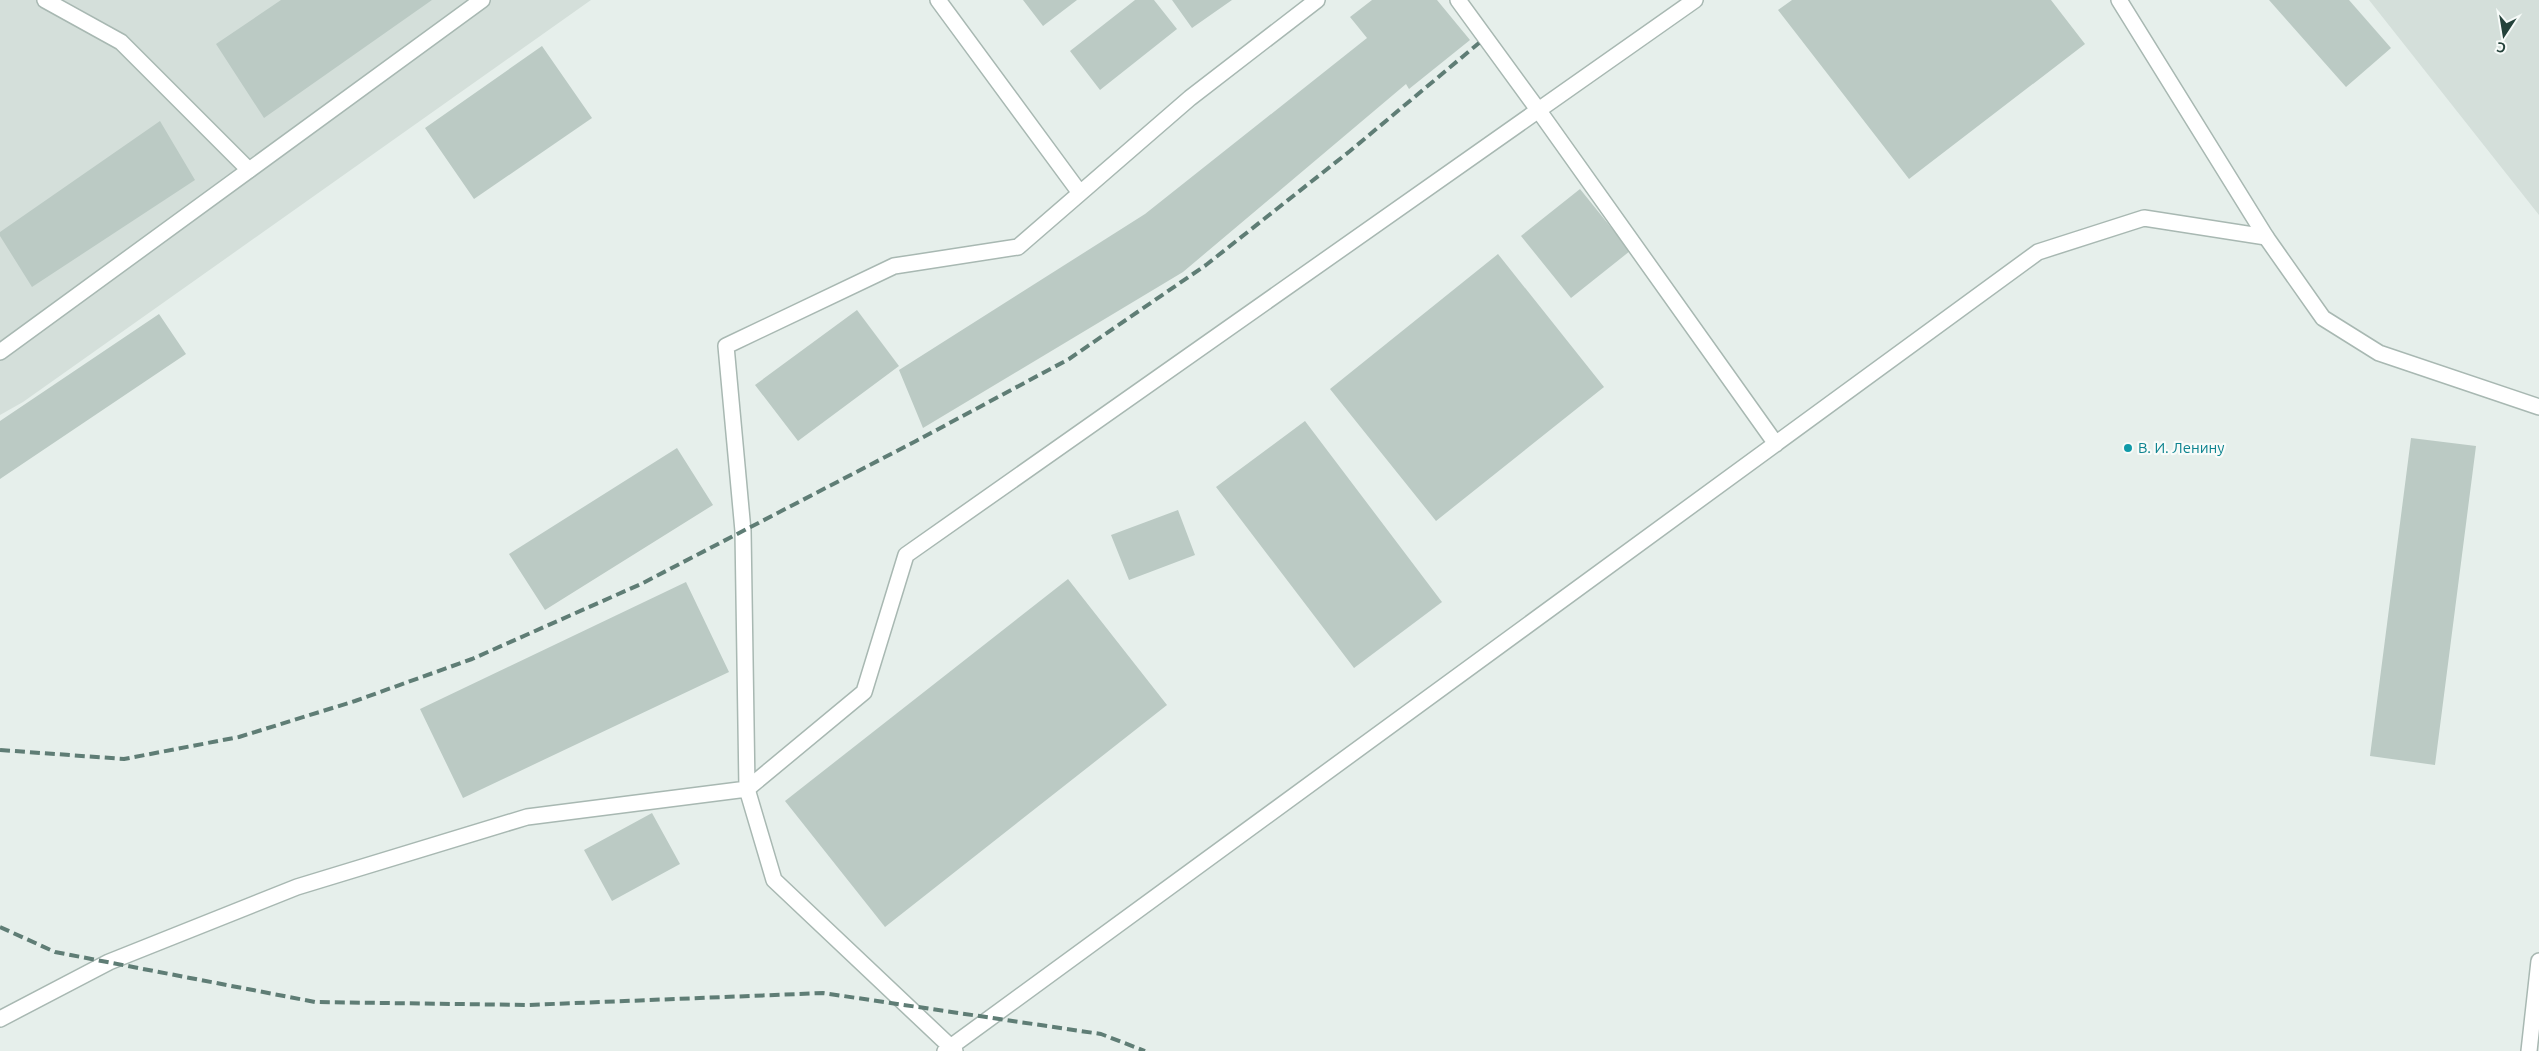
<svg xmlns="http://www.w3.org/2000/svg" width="2539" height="1051" font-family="Ubuntu,sans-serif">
	<rect width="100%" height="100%" fill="#e6efeb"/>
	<path fill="#d4dfda" d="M0 0H591L23 402 0 415Z
		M2369 0H2539V215Z"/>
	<path fill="#bbcac4" d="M281 0H432L264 118 216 44Z
		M1023 0H1077L1043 26Z
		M1135 0H1154L1177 29 1100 90 1070 51Z
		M1172 0H1232L1192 28Z
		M1372 0H1437L1470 40 1409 89 1406 84 1183 272 923 428 899 370 1145 214 1367 38 1350 17Z
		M1792 0H2051L2085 44 1909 179 1778 10Z
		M2269 0H2349L2391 48 2346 87Z
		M542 46 592 118 474 199 425 128Z
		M160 121 195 180 32 287 0 236V232Z
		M1580 189 1630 251 1571 298 1521 236Z
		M1498 254 1604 387 1436 521 1330 389Z
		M857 310 899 366 798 441 755 385Z
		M159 314 186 354 0 479V421Z
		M1305 421 1442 602 1354 668 1216 487Z
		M2411 438 2476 446 2435 765 2370 756Z
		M677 448 713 505 545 610 509 554Z
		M1178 510 1195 555 1129 580 1111 535Z
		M1068 579 1167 705 885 927 785 801Z
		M686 582 729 672 463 798 420 709Z
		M652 813 680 864 612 901 584 850Z"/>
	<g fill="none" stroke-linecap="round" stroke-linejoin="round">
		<defs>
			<path id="lane" d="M938 0 1080 193
				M1458 0 1539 111 1776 444
				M0 352 482 0
				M0 1019 109 962 297 887 527 817 747 789
				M945 1051 2038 252 2144 218 2266 237
				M955 1051 774 880 747 789 743 531 726 346 894 266 1018 247 1190 98 1317 0"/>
			<path id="street" d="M45 0 121 42 249 170
				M2119 0 2266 237 2323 318 2379 353 2539 407
				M747 789 864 692 906 555 1695 0
				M2529 1051 2539 961"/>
		</defs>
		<use href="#lane" stroke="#a8b8b2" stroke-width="18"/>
		<use href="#street" stroke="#a8b8b2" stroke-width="18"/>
		<use href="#lane" stroke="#fff" stroke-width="15"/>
		<use href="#street" stroke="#fff" stroke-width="15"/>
		<path stroke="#5f7d75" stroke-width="4" stroke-dasharray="10 5" stroke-linecap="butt" d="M0 750 124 759 239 737 355 701 472 659 641 584 916 441 1069 359 1206 265 1350 151 1479 43
			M0 927 55 952 315 1002 527 1005 823 993 1101 1034 1145 1051"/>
	</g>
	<circle fill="#0f9aa8" stroke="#f7fbf9" stroke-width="2" cx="2128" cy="448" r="5"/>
	<g text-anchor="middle" stroke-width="4.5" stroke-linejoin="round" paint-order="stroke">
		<g font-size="15" fill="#0d838f" stroke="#f7fbf9" text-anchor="start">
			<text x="2138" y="453">В. И. Ленину</text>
		</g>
	</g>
	<g transform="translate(2504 35) rotate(192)" stroke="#f7fbf9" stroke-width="4" paint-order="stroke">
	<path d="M0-4L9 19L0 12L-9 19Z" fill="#24423a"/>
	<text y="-8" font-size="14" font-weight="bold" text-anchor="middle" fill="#24423a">С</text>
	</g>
</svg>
